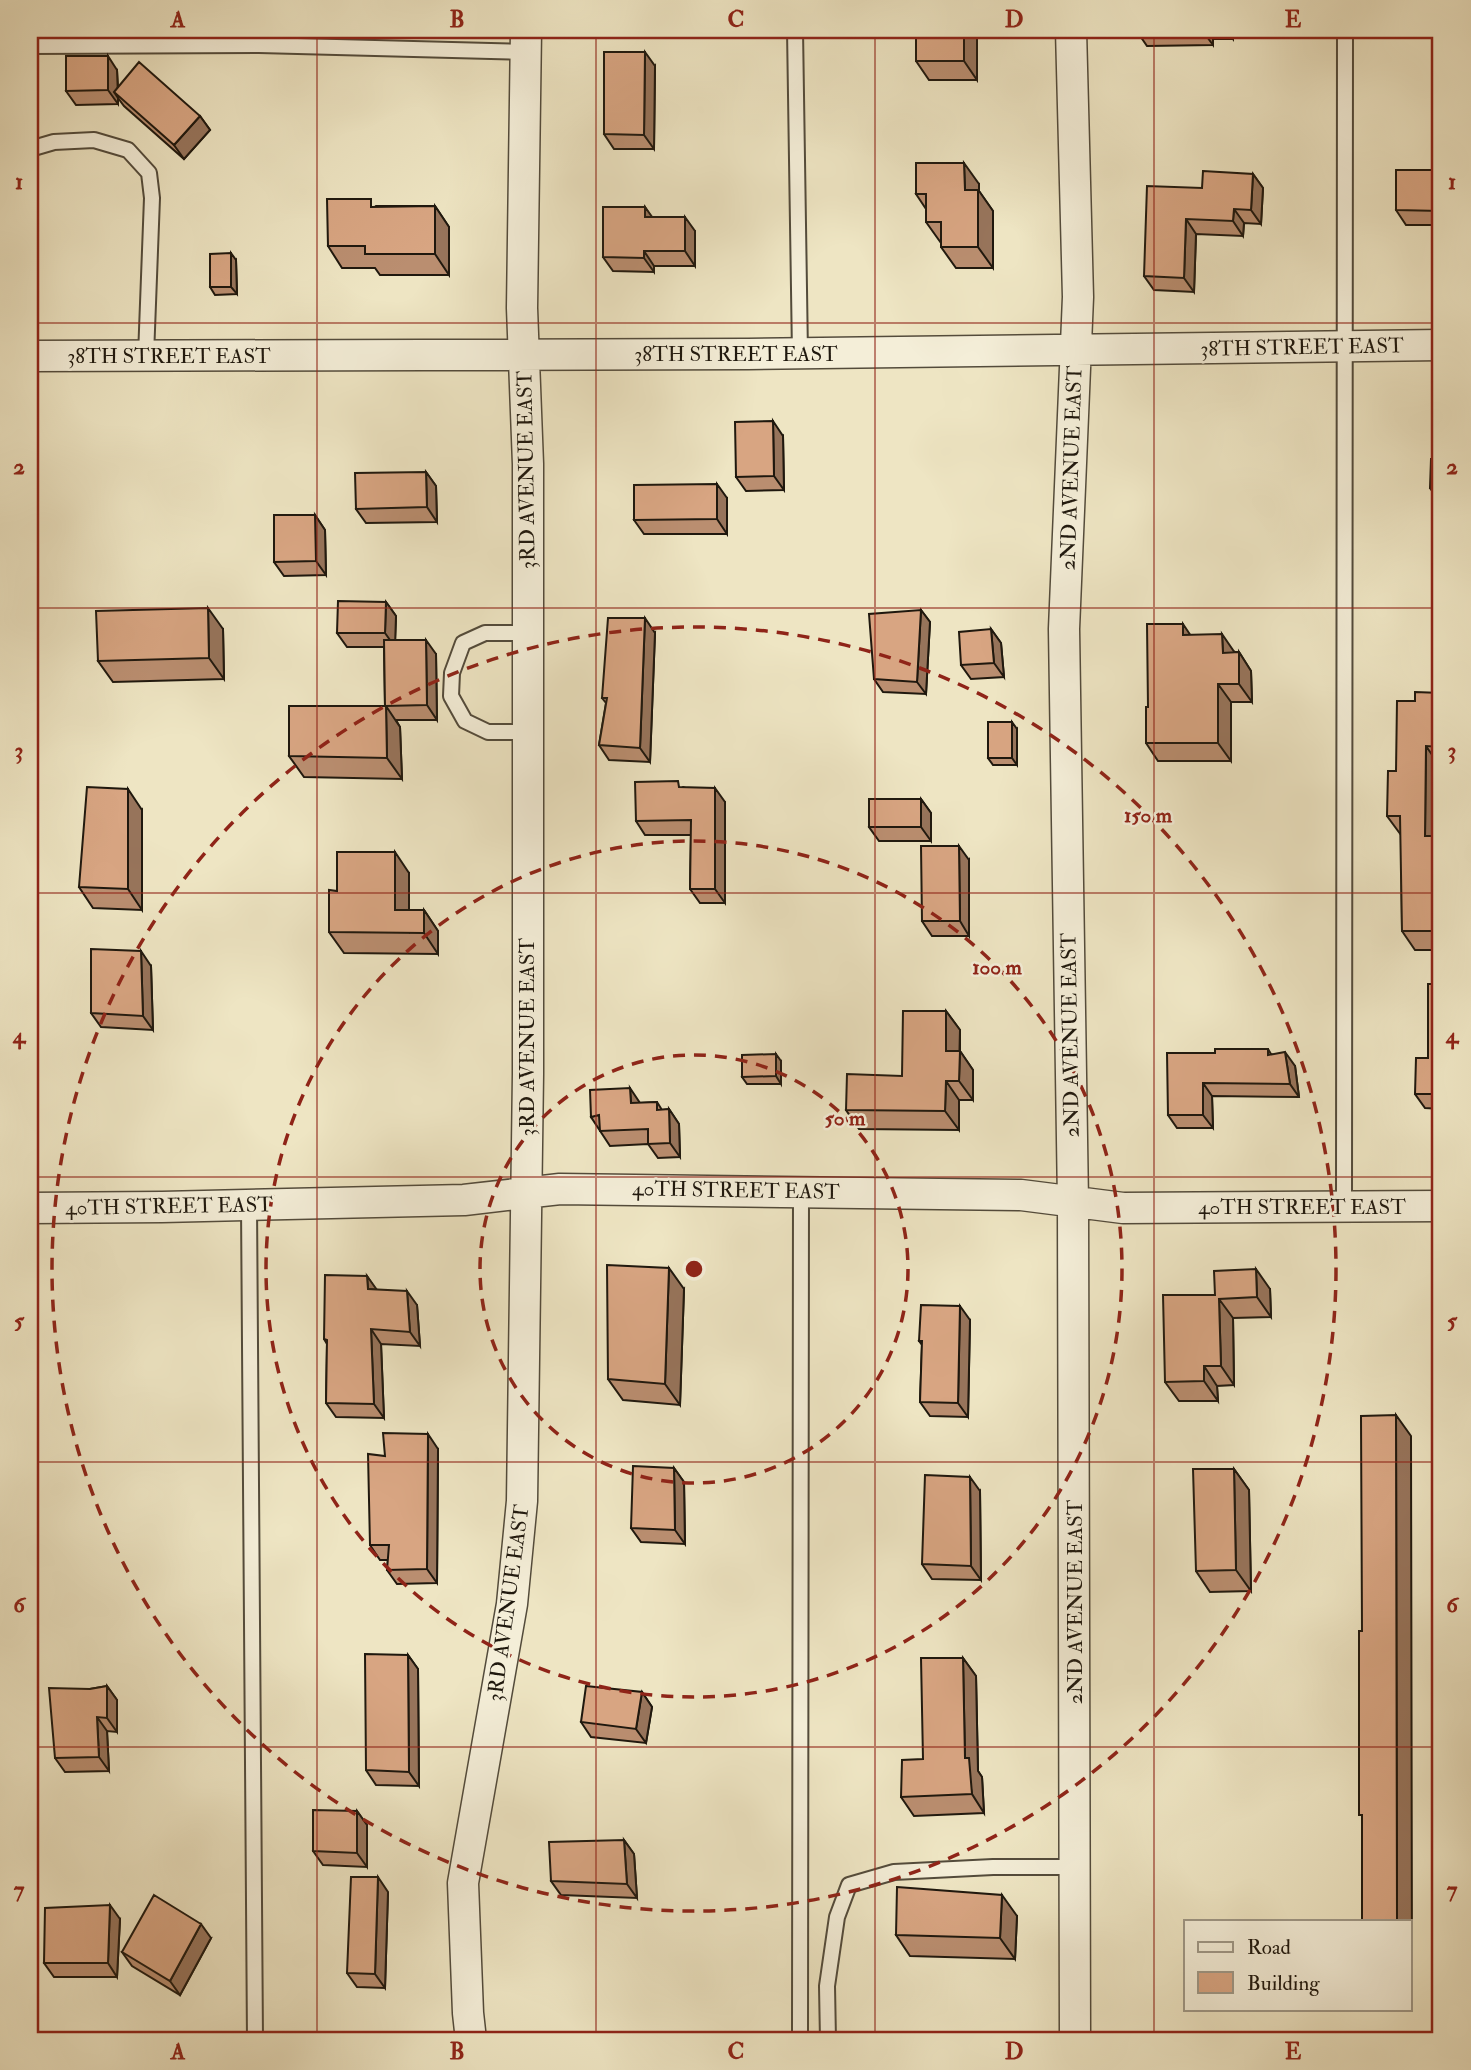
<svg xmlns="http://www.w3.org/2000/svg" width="1471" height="2070" font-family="'IM FELL Double Pica',serif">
	<rect width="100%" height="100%" fill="#eee5c3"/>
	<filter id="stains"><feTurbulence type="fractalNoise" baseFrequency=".00286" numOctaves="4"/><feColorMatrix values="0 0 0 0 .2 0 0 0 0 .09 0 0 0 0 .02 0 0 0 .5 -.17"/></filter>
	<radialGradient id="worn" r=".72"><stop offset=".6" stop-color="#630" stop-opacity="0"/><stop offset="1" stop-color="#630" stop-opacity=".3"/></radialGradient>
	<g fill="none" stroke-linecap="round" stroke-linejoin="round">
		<defs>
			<path id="lane" d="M795 30 800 354
				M30 46 259 45 525 52
				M30 149 54 142 94 140 128 150 149 173 152 198 146 356
				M528 633H485L463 643 452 673 451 696 465 721 488 732H528
				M249 1205 255 2040
				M1344 1207 1345 30
				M800 2040 801 1191
				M828 2040 827 1986 837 1917 849 1885 894 1872 993 1867H1075"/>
			<path id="street" d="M1071 30 1078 297 1064 629 1073 1202 1075 2040
				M30 356 748 354 1441 345
				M30 1208 162 1207 464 1200 560 1189 1021 1195 1123 1208 1441 1206
				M471 2040 468 2013 463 1883 512 1604 522 1501 528 1074V464L522 308 526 30"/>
		</defs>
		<use href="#lane" stroke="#534b3b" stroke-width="18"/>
		<use href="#street" stroke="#534b3b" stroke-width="33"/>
		<use href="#lane" stroke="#f4eed8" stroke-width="14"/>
		<use href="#street" stroke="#f4eed8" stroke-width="30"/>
	</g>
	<path fill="#ba8e70" stroke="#1f180e" stroke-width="2" d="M916 30H977V80H929L916 61Z
		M1136 30H1233V39H1213V45L1147 46Z
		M655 66 654 149H614L604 134Z
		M117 70 118 87 200 116 210 130 184 159 124 106 118 98V104L76 105 66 91Z
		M1441 170V225H1406L1396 210Z
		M1253 174 1263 188 1261 224 1244 223 1243 236 1196 234 1194 292 1154 290 1144 276 1202 188Z
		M979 184V191L993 211V268H956L941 247V243L926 222V209L916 194Z
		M376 206H435L449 227V275H380L375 268H342L328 246Z
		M645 207 651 217 695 231V266H654V272L613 271 603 257Z
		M236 260 237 294 215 295 210 287Z
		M783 436 784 490 746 491 736 477Z
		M1441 459V514L1440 512V502L1430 488Z
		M426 472 436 486 437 522 366 523 356 509Z
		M727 498V534H644L634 520Z
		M315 515 325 530 326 575 284 576 274 562Z
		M386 602 396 616 395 640 436 654 437 720H396L400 727 402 779 304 777 289 756 385 706 384 647H347L337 633Z
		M921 610 930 622 926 694 883 692 874 679Z
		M223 629 224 679 113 682 98 661Z
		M991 629 1001 643 1004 677 971 679 961 665Z
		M655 633 650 762 609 760 599 745 606 703 602 698Z
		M1190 635 1235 652H1239L1251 671 1252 702H1231V761H1158L1146 743 1148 707Z
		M1441 693V765H1439V836H1441V950H1415L1402 931 1401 835 1387 816 1396 771 1415 701Z
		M1017 729V765H993L988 758Z
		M683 787 725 802V903H700L690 889 691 835H645L636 821Z
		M921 799 931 813V841H879L869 827Z
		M142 810V910L93 908 79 887Z
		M969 860V936H932L922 921Z
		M409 873V910H424L438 931V954L344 953 329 932 337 891Z
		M151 966 153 1030 101 1027 91 1013Z
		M1441 984V1109L1425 1108 1415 1094 1428 1058Z
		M946 1011 960 1030V1051L973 1070V1100H959V1130L859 1129 846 1110 902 1076Z
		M1268 1049 1271 1054 1295 1066 1299 1097 1212 1096 1213 1128H1177L1168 1115 1215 1053Z
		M781 1061V1084H747L742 1077Z
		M657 1102 662 1110 669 1109 679 1124 680 1157 658 1158 648 1144 610 1146 591 1117 640 1103Z
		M367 1276 376 1290 417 1305 420 1346 381 1344 384 1418 336 1417 326 1403 327 1344 324 1339Z
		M684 1289 680 1405 623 1400 608 1379Z
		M1270 1289 1271 1317 1233 1318 1234 1385 1217 1386 1218 1401H1179L1165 1382 1215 1295Z
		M970 1320 968 1417 930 1416 920 1402 922 1345 919 1341Z
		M438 1449 437 1583 397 1584 387 1570 388 1560H380L370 1545 385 1456Z
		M674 1468 684 1482 685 1544 641 1542 631 1528Z
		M1234 1469 1249 1490 1251 1591 1210 1592 1196 1571Z
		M980 1491 981 1580 932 1579 922 1564Z
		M408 1655 418 1669 419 1786 376 1785 366 1770Z
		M963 1658 976 1676 978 1771 982 1777 984 1813 914 1816 901 1797 923 1759Z
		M107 1686 117 1700V1732L107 1731 109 1771 65 1772 55 1758 90 1689Z
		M642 1692 652 1707 646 1743 591 1737 581 1722Z
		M357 1811 367 1825V1867L323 1865 313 1851Z
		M624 1840 634 1854 637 1898 561 1895 551 1881Z
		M388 1892 385 1988 357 1987 347 1973Z
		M1017 1916 1015 1959 910 1956 896 1935Z
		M120 1919 117 1977H54L44 1963Z
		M211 1938 180 1995 132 1966 122 1952Z"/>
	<path fill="#97745b" stroke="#1f180e" stroke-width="2" d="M964 30H977V80L964 61Z
		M1202 30H1207L1213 39V45Z
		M1226 30H1233V39Z
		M645 52 655 66 654 149 644 135Z
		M108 56 117 70 118 96 114 92 118 98V104L108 90Z
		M200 116 210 130 184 159 174 145Z
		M964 163 979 184V191L993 211V268L978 247 965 190Z
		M1253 174 1263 188 1261 224 1251 210Z
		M435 206 449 227V275L435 254Z
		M645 207 655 221 645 217Z
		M1234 209 1244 223 1243 236 1233 221Z
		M685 217 695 231V266L685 251Z
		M1186 219 1196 234 1194 292 1184 278Z
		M644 251 654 266V272L644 258Z
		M231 253 236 260 237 294 231 287Z
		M773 421 783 436 784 490 774 476Z
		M426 472 436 486 437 522 427 507Z
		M717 484 727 498V534L717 519Z
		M315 515 325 530 326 575 316 561Z
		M386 602 396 616 395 647 385 633Z
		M208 608 223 629 224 679 209 658Z
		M921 610 930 622 926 694 917 682Z
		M645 618 655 633 650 762 640 748Z
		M1183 624 1195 642 1183 635Z
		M991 629 1001 643 1004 677 994 663Z
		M1222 634 1235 653H1223Z
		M426 640 436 654 437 720 427 705Z
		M1239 652 1251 671 1252 702 1239 684Z
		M1218 684 1231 702V761L1218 743Z
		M386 706 400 727 402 779 387 758Z
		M1012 722 1017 729V765L1012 758Z
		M1426 746 1439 765V855L1425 836Z
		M715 788 725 802V903L715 889Z
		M128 789 142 810V910L128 889Z
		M921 799 931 813V841L921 827Z
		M959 846 969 860V936L960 921Z
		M395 852 409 873V931L395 910Z
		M424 910 438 931V954L424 933Z
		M141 951 151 966 153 1030 143 1016Z
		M946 1011 960 1030 959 1070 946 1051Z
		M960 1051 973 1070V1100L959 1081Z
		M1285 1052 1295 1066 1299 1097 1290 1084Z
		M776 1054 781 1061V1084L776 1076Z
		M946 1081 959 1100V1130L945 1111Z
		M1203 1083 1212 1096 1213 1128 1203 1115Z
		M630 1088 640 1103H631Z
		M669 1109 679 1124 680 1157 670 1143Z
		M669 1268 684 1289 680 1405 665 1384Z
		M1256 1269 1270 1289 1271 1317 1257 1297Z
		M367 1276 377 1290 368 1289Z
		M407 1291 417 1305 420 1346 410 1332Z
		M1219 1299 1233 1318 1234 1385 1221 1366Z
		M960 1306 970 1320 968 1417 958 1403Z
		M371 1329 381 1344 384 1418 374 1404Z
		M1204 1366 1217 1386 1218 1401 1204 1381Z
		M1396 1415 1411 1436 1412 1982 1410 1979V1921H1397Z
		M428 1434 438 1449 437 1583 427 1569Z
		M674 1468 684 1482 685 1544 675 1530Z
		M1234 1469 1249 1490 1251 1591 1236 1570Z
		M970 1477 980 1491 981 1580 971 1566Z
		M408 1655 418 1669 419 1786 409 1772Z
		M963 1658 976 1676 978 1771 982 1777 984 1813 972 1794 965 1758Z
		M107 1686 117 1700V1732L107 1718Z
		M642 1692 652 1707 646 1743 636 1729Z
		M97 1717 107 1731 109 1771 99 1757Z
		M357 1811 367 1825V1867L357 1853Z
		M624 1840 634 1854 637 1898 627 1884Z
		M378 1877 388 1892 385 1988 375 1974Z
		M1002 1895 1017 1916 1015 1959 1000 1938Z
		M110 1905 120 1919 117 1977 108 1963Z
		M201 1924 211 1938 180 1995 170 1981Z"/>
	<path fill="#d8a582" stroke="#1f180e" stroke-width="2" d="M916 30H964V61H916Z
		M604 52H645L644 135 604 134Z
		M66 56H108V90L66 91Z
		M139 62 200 116 174 145 114 92Z
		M916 163H964L965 190H978V247H941V222H926V194H916Z
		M1396 170H1441V211L1396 210Z
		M1203 171 1253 174 1251 210 1234 209 1233 221 1186 219 1184 278 1144 276 1147 186 1202 188Z
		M327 199H371V207L435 206V254H365V246H328Z
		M603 207H645V217H685V251H644V258L603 257Z
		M231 253V287H210V254Z
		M773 421 774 476 736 477 735 422Z
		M1431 459H1441V512H1440V488H1430Z
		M426 472 427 507 356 509 355 473Z
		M717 484V519L634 520V485Z
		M274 515H315L316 561 274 562Z
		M338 601 386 602 385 633H337Z
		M208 608 209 658 98 661 96 611Z
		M921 610 917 682 874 679 869 614Z
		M608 618H645L640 748 599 745 607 698H602Z
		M1147 624H1183V635L1222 634 1223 653 1239 652V684H1218V743H1146V707H1148Z
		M991 629 994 663 961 665 959 632Z
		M384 640H426L427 705 385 706Z
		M1415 692 1441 693V747L1426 746 1425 836H1441V931H1402L1400 816H1387L1388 771H1396L1397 701H1415Z
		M289 706H386L387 758 289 756Z
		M988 722H1012V758H988Z
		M678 781 679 787 715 788V889H690L691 820 636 821 635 782Z
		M87 787 128 789V889L79 887Z
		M869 799H921V827H869Z
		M921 846H959L960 921H922Z
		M337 852H395V910H424V933L329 932V890L337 891Z
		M91 949 141 951 143 1016 91 1013Z
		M1428 984H1441V1094H1415L1416 1058H1428Z
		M903 1011H946V1051H960L959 1081H946L945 1111 846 1110 847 1074 902 1076Z
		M1215 1049H1268V1055L1285 1052 1290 1084 1203 1083V1115H1168L1167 1053H1215Z
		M776 1054V1076L742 1077V1055Z
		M630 1088 631 1103 657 1102V1110L669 1109 670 1143 648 1144V1129L600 1131 599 1115 591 1117 590 1090Z
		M607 1265 669 1268 665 1384 608 1379Z
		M1256 1269 1257 1297 1219 1299 1221 1366H1204V1381L1165 1382 1163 1295H1215L1214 1271Z
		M325 1275 367 1276 368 1289 407 1291 410 1332 371 1329 374 1404 326 1403 327 1340 324 1339Z
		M921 1305 960 1306 958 1403 920 1402 922 1341H919Z
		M1396 1415 1397 1921H1362V1815H1359V1631H1362L1361 1416Z
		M383 1433 428 1434 427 1569 387 1570 389 1545H370L368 1454 385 1456Z
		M633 1466 674 1468 675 1530 631 1528Z
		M1193 1469H1234L1236 1570 1196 1571Z
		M925 1475 970 1477 971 1566 922 1564Z
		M365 1654 408 1655 409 1772 366 1770Z
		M921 1658H963L965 1758H969L972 1794 901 1797 902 1760 923 1759Z
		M107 1686V1718L97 1717 99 1757 55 1758 49 1688 90 1689Z
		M586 1686 642 1692 636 1729 581 1722Z
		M313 1810 357 1811V1853L313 1851Z
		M624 1840 627 1884 551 1881 549 1842Z
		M351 1877H378L375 1974 347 1973Z
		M897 1887 1002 1895 1000 1938 896 1935Z
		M154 1895 201 1924 170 1981 122 1952Z
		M110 1905 108 1963H44L45 1908Z"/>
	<path fill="none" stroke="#8f2418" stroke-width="2" stroke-opacity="0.55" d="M317 30V2040M596 30V2040M875 30V2040M1154 30V2040M30 323H1441M30 608H1441M30 893H1441M30 1177H1441M30 1462H1441M30 1747H1441"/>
	<g fill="none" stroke="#8f2418" stroke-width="3.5" stroke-dasharray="12 9">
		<circle cx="694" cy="1269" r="214"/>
		<circle cx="694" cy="1269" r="428"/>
		<circle cx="694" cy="1269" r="642"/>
	</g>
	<g text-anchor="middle" stroke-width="5" stroke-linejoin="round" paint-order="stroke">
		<g font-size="21" fill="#1f180e" stroke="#f4eed8">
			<text transform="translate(1302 347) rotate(-1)" y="7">38TH STREET EAST</text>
			<text x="736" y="361">38TH STREET EAST</text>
			<text x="169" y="363">38TH STREET EAST</text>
			<text transform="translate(1071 468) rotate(-88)" y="7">2ND AVENUE EAST</text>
			<text transform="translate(526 470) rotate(-91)" y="7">3RD AVENUE EAST</text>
			<text transform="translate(1070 1035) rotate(-91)" y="7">2ND AVENUE EAST</text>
			<text transform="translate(527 1037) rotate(-90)" y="7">3RD AVENUE EAST</text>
			<text transform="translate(736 1190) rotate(1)" y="7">40TH STREET EAST</text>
			<text transform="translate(169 1206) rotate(-1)" y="7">40TH STREET EAST</text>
			<text x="1302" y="1214">40TH STREET EAST</text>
			<text transform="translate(1075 1602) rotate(-90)" y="7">2ND AVENUE EAST</text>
			<text transform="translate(508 1603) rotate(-82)" y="7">3RD AVENUE EAST</text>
		</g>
	</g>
	<circle cx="694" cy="1269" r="10" fill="#8f2418" stroke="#f4eed8" stroke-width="3.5"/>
	<g font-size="21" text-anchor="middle" font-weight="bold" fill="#8f2418" stroke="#f4eed8" stroke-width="5" stroke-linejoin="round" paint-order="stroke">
		<text x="1148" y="822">150 m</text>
		<text x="997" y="974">100 m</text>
		<text x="845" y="1125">50 m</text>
	</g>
	<rect width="1471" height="2070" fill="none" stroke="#eee5c3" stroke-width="77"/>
	<rect x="1184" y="1920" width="228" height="91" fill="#f4eed8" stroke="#9f9887" stroke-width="2"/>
	<rect x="1198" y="1942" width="35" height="10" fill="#f4eed8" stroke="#9f9887" stroke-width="2"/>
	<text x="1247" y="1954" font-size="21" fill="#1f180e">Road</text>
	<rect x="1198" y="1972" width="35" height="21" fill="#d8a582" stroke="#9f9887" stroke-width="2"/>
	<text x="1247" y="1990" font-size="21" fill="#1f180e">Building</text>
	<rect x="38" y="38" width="1394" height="1994" fill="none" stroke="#8f2418" stroke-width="2.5"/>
	<g font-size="23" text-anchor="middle" font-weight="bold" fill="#8f2418">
		<text x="178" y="27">A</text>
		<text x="457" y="27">B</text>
		<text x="736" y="27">C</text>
		<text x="1014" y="27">D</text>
		<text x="1293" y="27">E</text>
		<text x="19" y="189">1</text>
		<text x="1452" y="189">1</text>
		<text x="19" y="474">2</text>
		<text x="1452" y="474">2</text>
		<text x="19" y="758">3</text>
		<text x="1452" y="758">3</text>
		<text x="19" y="1043">4</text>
		<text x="1452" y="1043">4</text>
		<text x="19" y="1328">5</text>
		<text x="1452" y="1328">5</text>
		<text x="19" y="1612">6</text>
		<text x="1452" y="1612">6</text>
		<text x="19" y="1897">7</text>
		<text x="1452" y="1897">7</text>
		<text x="178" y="2059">A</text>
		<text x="457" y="2059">B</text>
		<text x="736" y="2059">C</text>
		<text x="1014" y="2059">D</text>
		<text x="1293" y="2059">E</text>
	</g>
	<rect width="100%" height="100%" filter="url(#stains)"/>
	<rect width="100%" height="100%" fill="url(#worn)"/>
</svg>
